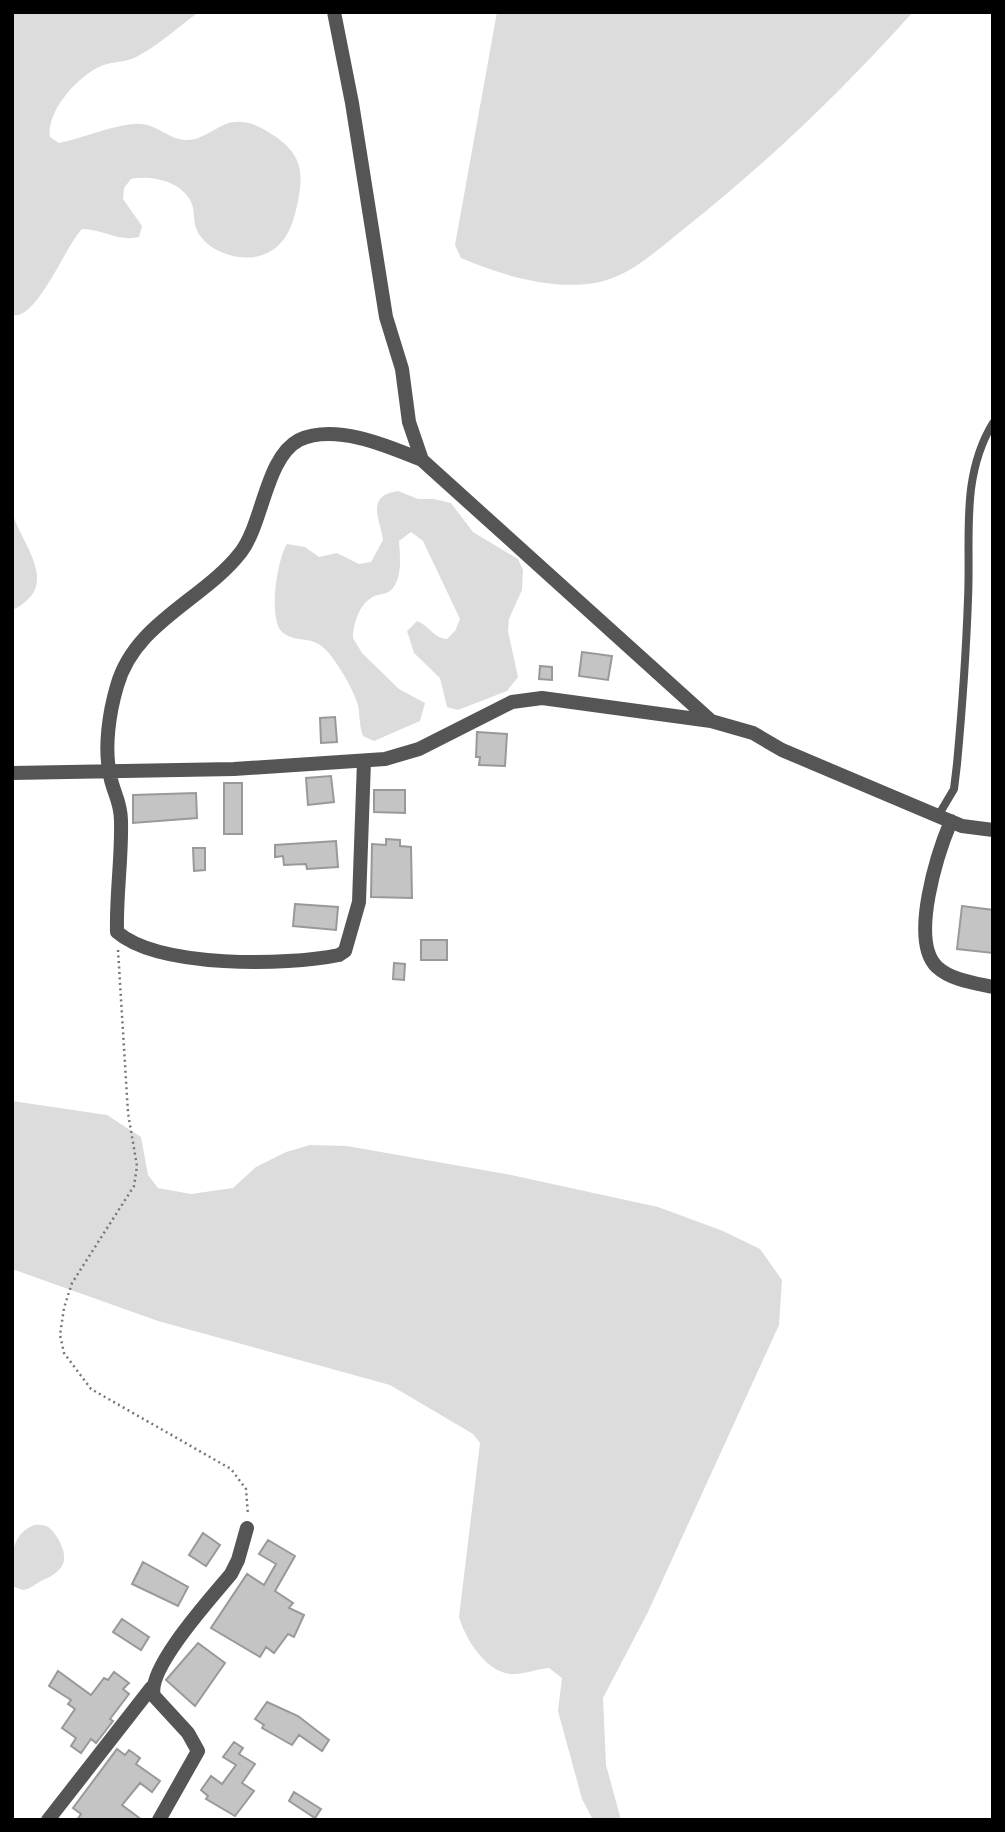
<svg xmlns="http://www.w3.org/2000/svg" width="1005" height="1832" font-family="'Nunito Sans',sans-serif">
	<rect width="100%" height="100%" fill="#fff"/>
	<path fill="#dcdcdc" d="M12 12H199C179 26 159 45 138 56 126 63 113 61 101 66 78 76 46 111 50 137L59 143C81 139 121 122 141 124 158 125 170 140 186 140 204 141 218 123 235 122 248 121 260 126 270 133 303 154 305 172 296 210 291 231 282 250 259 256 237 262 204 250 196 228 193 219 195 210 191 202 181 181 151 175 131 179L124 188 123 199 142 226 139 237C118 242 103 229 82 229 65 246 37 321 12 315Z
		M497 12H913C843 90 767 163 685 228 658 249 630 277 595 283 552 290 500 275 461 258L455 245Z
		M398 491 418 499H434L451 503 473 532 518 559 523 570 522 590 509 619 508 631 518 677 507 691 458 710 447 707 440 678 414 653 407 631 417 621C430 626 433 638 447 639L455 631 460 619 423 541 411 532 399 541C400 556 402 572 395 585 388 597 380 592 371 598 359 605 353 625 353 638L362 653 399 689 425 703 420 721 374 741 363 736C359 726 360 715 358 705 353 689 342 671 332 657 313 631 299 646 282 632 268 619 277 559 287 544L305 547 319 557 337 553 359 564 371 562 383 540C381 521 364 496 398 491Z
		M12 512C22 546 63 586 12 610Z
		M12 1101 107 1115 141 1137 148 1175 158 1188 191 1194 233 1188 256 1167 286 1152 310 1145 347 1146 511 1175 658 1207 723 1231 760 1249 782 1280 779 1325 648 1612 603 1698 606 1765 621 1820H593L582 1799 558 1711 562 1678 549 1668C537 1669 522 1675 510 1674 485 1671 465 1638 459 1617L480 1443 473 1434 390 1385 158 1321 12 1269Z
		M34 1525C47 1524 50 1527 57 1537 69 1557 67 1570 43 1580 36 1583 31 1589 23 1590L12 1586C12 1562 8 1536 34 1525Z"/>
	<path fill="#c4c4c4" stroke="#999" stroke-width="2" d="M582 652 612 656 608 680 579 676Z
		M540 666 552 667V680L539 679Z
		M335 717 337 742 321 743 320 718Z
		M477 732 507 734 505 766 479 765 480 757H476Z
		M331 776 334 802 308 805 306 778Z
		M224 783H242V834H224Z
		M374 790H405V813L374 812Z
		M196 793 197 818 133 823V795Z
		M386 839 400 840V846L411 847 412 898 371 897 372 844 386 845Z
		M336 841 338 867 307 869 306 864 284 865 283 856 275 857V845Z
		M193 848H205V870L194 871Z
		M295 904 338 907 336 930 293 926Z
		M962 906 993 910V953L957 949Z
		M421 940H447V960H421Z
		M394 963 405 964 404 980 393 979Z
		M203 1533 220 1545 206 1566 189 1555Z
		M268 1540 295 1556 275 1591 293 1603 289 1608 304 1615 294 1637 288 1634 274 1653 266 1647 260 1657 211 1628 247 1574 264 1585 276 1564 259 1554Z
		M143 1562 188 1587 178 1606 132 1584Z
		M122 1619 149 1637 141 1650 113 1632Z
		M198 1643 225 1663 195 1706 166 1680Z
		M58 1671 91 1695 104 1678 108 1680 114 1672 129 1683 123 1689 129 1694 110 1719 113 1721 96 1743 91 1739 81 1753 71 1746 76 1738 62 1728 75 1709 68 1704 71 1700 49 1686Z
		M267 1702 298 1716 329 1740 322 1751 299 1735 292 1745 262 1728 264 1725 255 1719Z
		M234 1742 243 1748 239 1754 255 1764 242 1783 254 1791 235 1816 206 1799 208 1796 201 1790 211 1776 222 1784 236 1765 223 1757Z
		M117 1749 125 1755 129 1750 140 1758 136 1764 160 1781 152 1792 140 1783 122 1805 142 1820H77L81 1814 73 1808Z
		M294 1792 321 1809 315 1818 289 1801Z"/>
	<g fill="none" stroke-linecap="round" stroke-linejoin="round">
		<path stroke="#777" stroke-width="2.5" stroke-dasharray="2 3.5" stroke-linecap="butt" d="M118 950 128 1113 137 1166 134 1186 72 1283 64 1308 60 1335 64 1353 91 1389 231 1469 246 1489 248 1515"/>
		<path stroke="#555" stroke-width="8" d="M938 816 954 789 957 764C962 710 966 655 968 599 971 538 960 477 993 423"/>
		<path stroke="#555" stroke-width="14" d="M334 12 352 103 386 317 402 369 409 422 422 460 710 720
			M364 761 359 902 345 951 339 955C286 966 159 968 117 932 116 895 122 858 121 821 121 801 113 793 110 775 104 748 109 713 117 686 135 622 204 600 241 552 263 523 266 457 299 440 335 423 388 446 422 460
			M12 773 234 769 385 759 419 749 512 702 542 698 711 721 753 733 782 750 938 816 962 826 993 830
			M951 821C938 852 909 940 937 967 951 980 974 983 993 987
			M48 1820 151 1688
			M159 1820 198 1751 188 1733 154 1696C146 1669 212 1597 231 1574L238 1560 247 1528"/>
	</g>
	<rect width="1005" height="1832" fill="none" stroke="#000000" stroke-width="28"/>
</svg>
